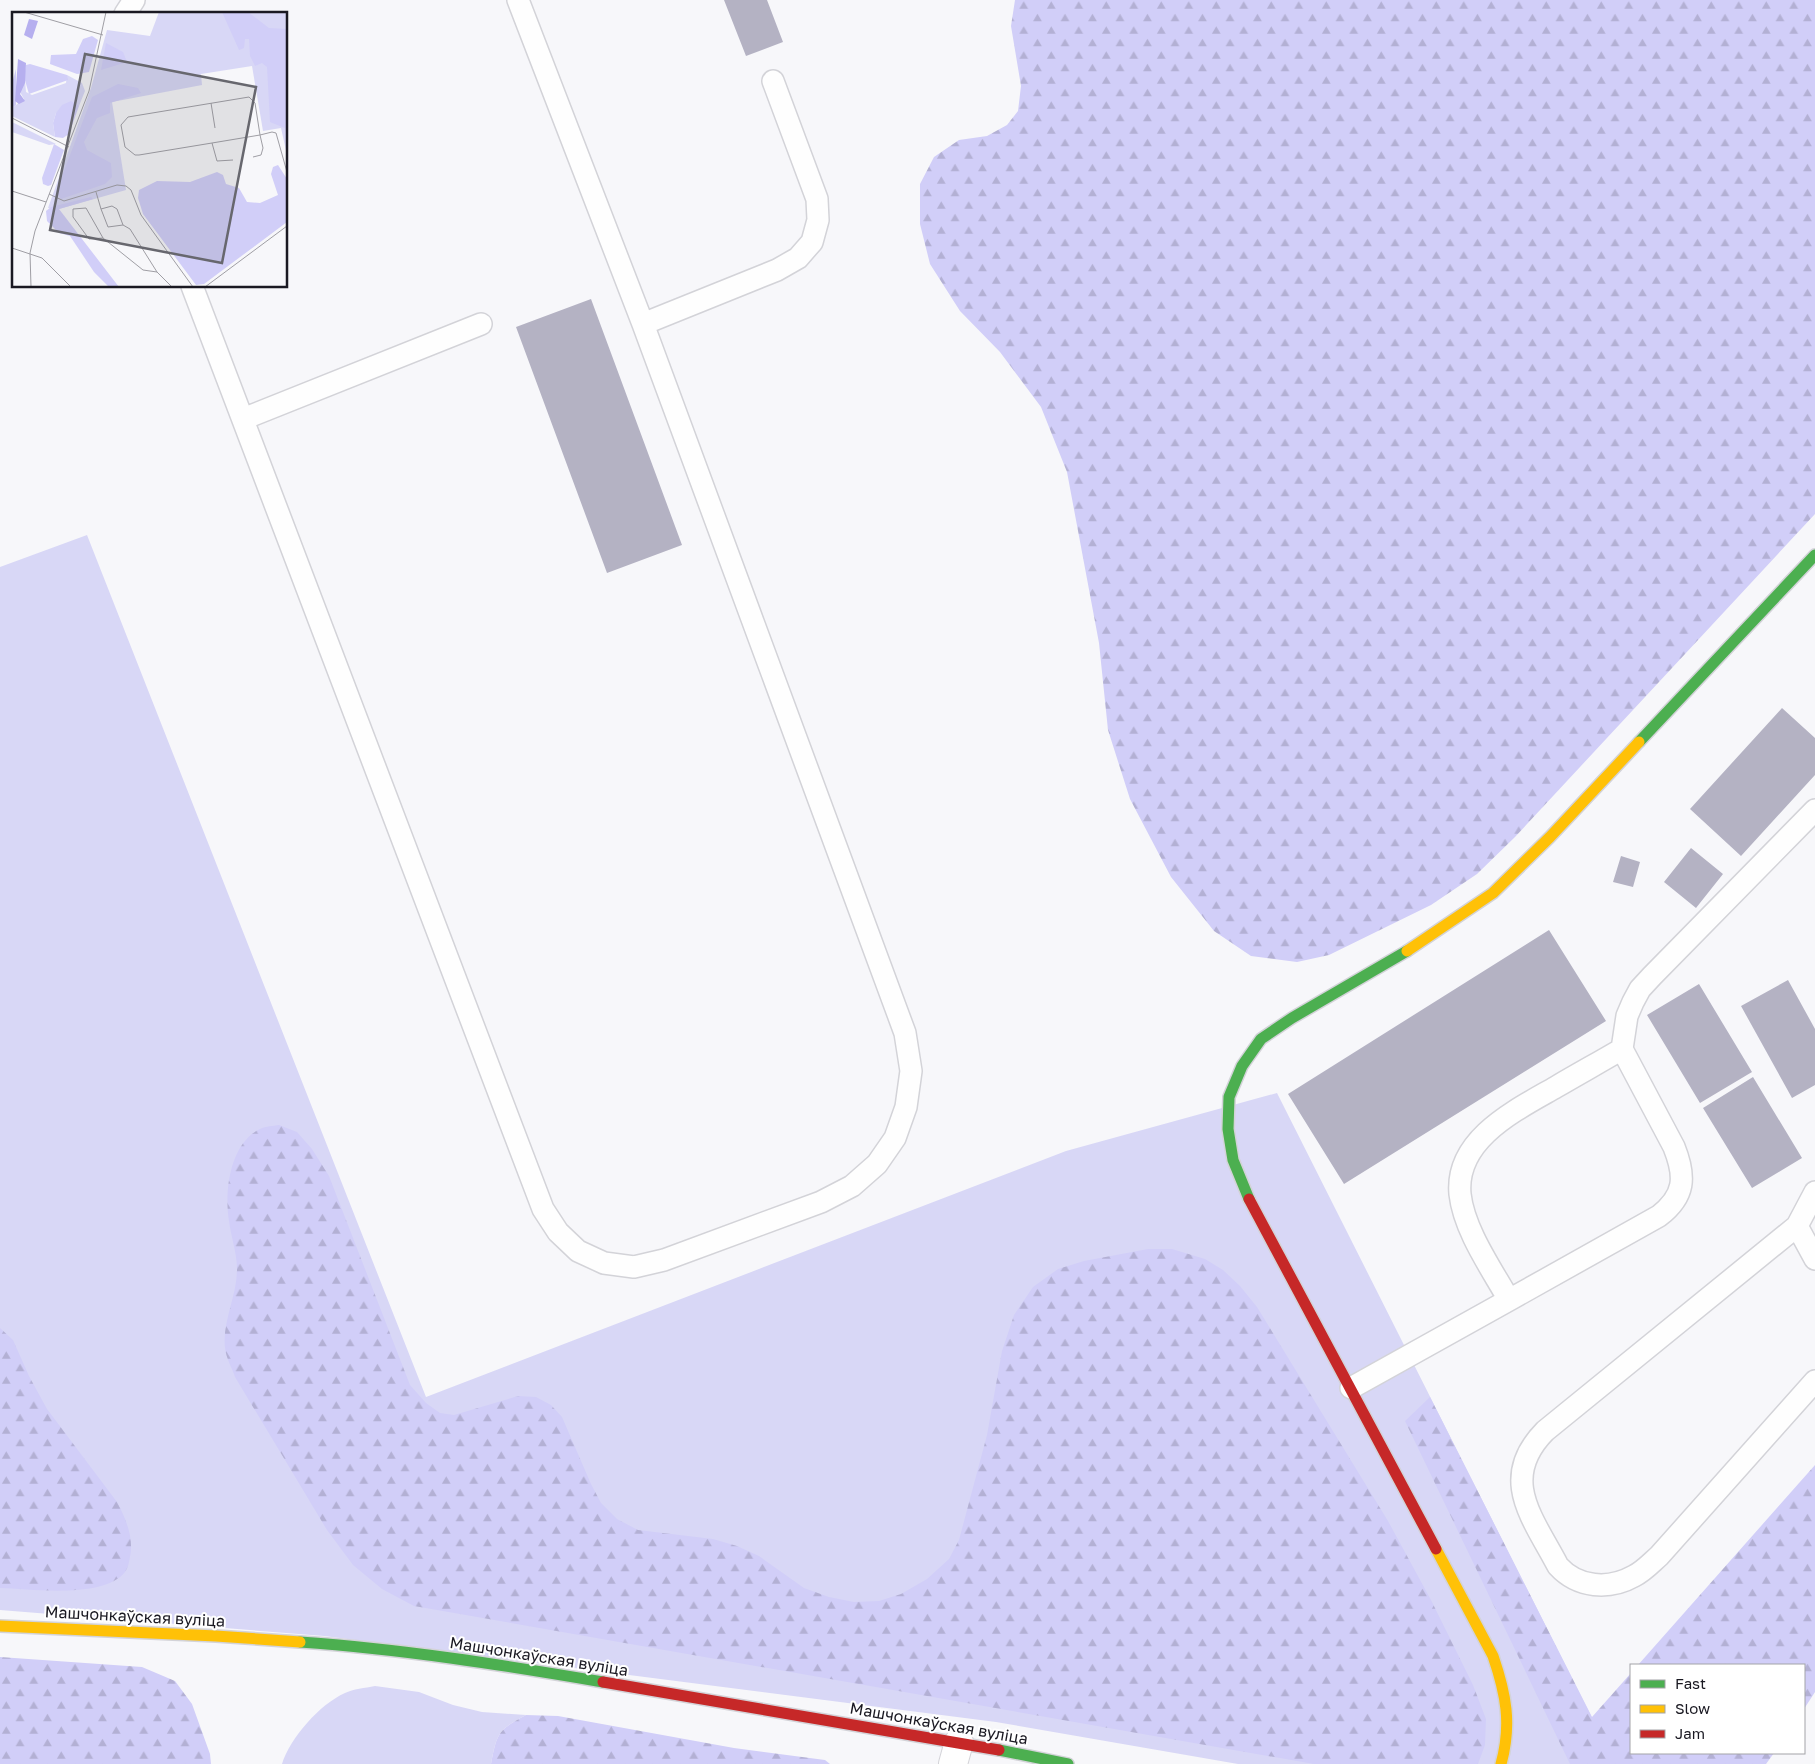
<svg xmlns="http://www.w3.org/2000/svg" width="1815" height="1764" font-family="'Golos Text',sans-serif">
	<defs>
		<pattern id="forest-firs" width="22" height="20" patternUnits="userSpaceOnUse" patternTransform="scale(1.25)"><rect width="22" height="20" fill="#d1cef8"/><path d="M5 1l3.5 6h-7zM16 11l3.5 6h-7z" fill="#b3b0d4"/></pattern>
	</defs>
	<rect width="100%" height="100%" fill="#f7f7fa"/>
	<path fill="#d8d7f6" d="M87 535 426 1397 1066 1151 1277 1093 1592 1718 1598 1764H1238L996 1722 324 1636 0 1610V567Z
		M375 1686 419 1692 453 1705 482 1712 526 1715C498 1730 497 1733 491 1764H282C290 1738 320 1704 345 1693 353 1689 365 1688 375 1686Z"/>
	<path fill="url(#forest-firs)" d="M1015 0H1815V514L1515 837 1477 874 1431 905 1329 955 1297 962 1251 956 1214 931 1171 877 1130 799 1108 730 1099 643 1067 472 1041 407 1000 352 960 311 930 264 920 224V184L934 157 959 140 987 136 1007 125 1018 111 1021 86 1011 26Z
		M279 1125 297 1132 312 1149 329 1176 410 1385 426 1403 440 1413 454 1415 518 1396 536 1397 551 1405 562 1417 591 1484 601 1503 617 1519 638 1530 713 1539 737 1546 759 1556 804 1588 829 1597 854 1602 879 1601 901 1594 927 1579 949 1559 959 1540 987 1435 1002 1351 1014 1315 1033 1287 1058 1269 1084 1261 1148 1249H1172L1205 1259 1223 1270 1240 1286 1257 1307 1388 1521 1431 1600 1473 1685 1486 1719 1485 1745 1478 1764H1314L414 1606 382 1589 353 1565 327 1530 235 1377C232 1368 226 1358 225 1348 222 1321 237 1297 237 1269 237 1253 231 1237 229 1221 224 1191 230 1143 260 1129 266 1126 273 1126 279 1125Z
		M0 1328 13 1340 29 1376 47 1409 117 1502C126 1519 134 1538 130 1557 129 1562 128 1568 125 1572 104 1599 32 1589 0 1588Z
		M1430 1397 1592 1717 1631 1673V1753H1774L1766 1764H1570L1405 1421Z
		M1815 1465V1692L1804 1709V1665H1638Z
		M0 1657 142 1667 175 1681 192 1704 210 1754 211 1764H0Z
		M526 1715 558 1716 734 1748 825 1760 830 1764H491C497 1733 498 1730 526 1715Z"/>
	<path fill="#b4b2c3" d="M724 0H767L783 42 746 56Z
		M591 299 682 545 607 573 516 327Z
		M1782 708 1815 738V775L1741 856 1690 809Z
		M1691 848 1723 874 1696 908 1664 882Z
		M1621 856 1640 862 1633 887 1613 882Z
		M1549 930 1606 1021 1344 1184 1288 1094Z
		M1788 980 1815 1029V1085L1792 1098 1741 1006Z
		M1699 984 1752 1072 1700 1103 1647 1015Z
		M1753 1077 1802 1158 1752 1188 1703 1108Z"/>
	<g fill="none" stroke-linecap="round" stroke-linejoin="round">
		<defs>
			<path id="lane" d="M125 14 134 0
				M192 286 543 1209 558 1232 578 1251 604 1263 634 1267 664 1260 821 1202 852 1186 877 1164 895 1138 906 1107 911 1071 905 1033 643 324 518 0
				M643 324 777 270 798 258 812 242 818 220 817 199 773 81
				M243 419 481 324
				M1622 1049C1600 1062 1578 1074 1556 1087 1516 1110 1455 1139 1460 1194 1464 1230 1491 1268 1509 1300L1659 1216C1685 1196 1686 1177 1674 1147L1622 1049 1627 1016 1633 1002 1640 989 1652 976 1815 810
				M1815 1192 1797 1226 1545 1431C1498 1479 1533 1518 1558 1566 1578 1588 1609 1590 1634 1576 1644 1571 1651 1563 1659 1556L1815 1381
				M1797 1226 1815 1259
				M1351 1388 1509 1300"/>
			<path id="street" d="M953 1764 959 1742"/>
			<path id="fast" d="M1639 742 1815 555
				M1249 1199 1233 1160 1228 1129 1229 1097 1242 1066 1261 1039 1292 1018 1407 951
				M300 1642C402 1649 503 1665 603 1682
				M999 1750 1068 1764"/>
			<path id="slow" d="M1407 951 1493 893 1550 837 1639 742
				M1436 1549 1493 1656C1506 1694 1512 1724 1501 1764
				M0 1626 216 1636 300 1642"/>
			<path id="jam" d="M1249 1199 1436 1549
				M603 1682 999 1750"/>
		</defs>
		<use href="#lane" stroke="#d3d3d8" stroke-width="24"/>
		<use href="#street" stroke="#d3d3d8" stroke-width="30"/>
		<use href="#fast" stroke="#d3d3d8" stroke-width="14"/>
		<use href="#slow" stroke="#d3d3d8" stroke-width="14"/>
		<use href="#jam" stroke="#d3d3d8" stroke-width="14"/>
		<use href="#lane" stroke="#fefefe" stroke-width="21"/>
		<use href="#street" stroke="#fefefe" stroke-width="28"/>
		<use href="#fast" stroke="#4caf50" stroke-width="11"/>
		<use href="#slow" stroke="#ffc107" stroke-width="11"/>
		<use href="#jam" stroke="#c62828" stroke-width="11"/>
	</g>
	<g text-anchor="middle" stroke-width="4" stroke-linejoin="round" paint-order="stroke">
		<g font-size="16" fill="#1a1922" stroke="#fff">
			<text transform="translate(135 1616) rotate(3)" y="6">Машчонкаўская вуліца</text>
			<text transform="translate(539 1656) rotate(9)" y="6">Машчонкаўская вуліца</text>
			<text transform="translate(939 1723) rotate(10)" y="6">Машчонкаўская вуліца</text>
		</g>
	</g>
	<g transform="translate(12 12)">
		<rect width="275" height="275" fill="#f7f7fa"/>
		<path d="M147 0H275V143L269 116 251 119 240 54 189 62 190 73 100 90 114 178 47 197 36 196 79 76 95 18 138 24ZM55 63 70 71 73 79 67 94 44 101 41 111 43 125 0 104V96L12 87 8 80 13 69 14 80 20 83 54 71ZM0 110 44 132 37 133 0 120Z" fill="#d8d7f6"/>
		<path d="M210 0H236L257 16 275 17V125L273 116 258 110 255 55 250 51 243 54 238 44 237 27H233L232 36 227 38ZM80 24 86 28 77 60 65 62 38 52 39 43 64 42 71 27ZM94 31 111 40 115 50 89 58ZM18 52 55 63 56 68 17 82 12 65 14 53ZM4 57V93L0 96V71ZM106 72 126 76 129 81 98 91V101L85 106 72 130 75 138 99 151 100 165 93 172 49 187 44 180 80 85ZM59 89 67 94 57 122 51 126 43 125 41 111 44 101 50 93ZM42 132 52 138 39 173 36 174 31 172 30 166ZM266 153 275 167V210L192 272 184 273 131 202 126 186 127 178 145 169 178 170 205 160 211 163 214 172 227 176 235 190 248 191 266 183 259 162 261 155ZM79 185 81 187 47 197 107 275H97L82 260 58 224 47 221 35 209 34 199 39 195Z" fill="#d1cef8"/>
		<path d="M17 7 26 9 20 27 12 23ZM6 47 14 51 13 71 8 82 13 89 7 92 3 89Z" fill="#b6afef"/>
		<path fill="none" stroke="#9f9ea4" stroke-width="1" d="M12 0 91 23M199 91 203 116M0 106 57 135M200 131 205 149 221 148M241 145 249 143 251 136 248 123 243 91 237 85 116 105 109 113 113 135 123 143H127L200 131 248 123 260 120 264 121 275 160M0 179 34 190M84 180 89 197M37 182 52 189 105 173 114 174 119 178 129 203 181 275M111 213 96 215 89 197 100 194 105 197 111 213 118 217 145 260 160 275M91 226 77 227 61 205V197L74 196 91 226 131 258 145 260M0 236 30 246 59 275M19 275 18 241 23 219 77 79 94 0M193 275 275 214"/>
		<path fill="#67676e" fill-opacity="0.15" stroke="#67676e" stroke-width="2.5" d="M73 42 244 75 210 251 38 218Z"/>
		<rect width="275" height="275" fill="none" stroke="#1a1922" stroke-width="2.5"/>
	</g>
	<rect x="1630" y="1664" width="175" height="90" fill="#ffffff" stroke="#a3a3a7"/>
	<rect x="1640" y="1680" width="25" height="8" fill="#4caf50" stroke="#a3a3a7"/>
	<text x="1675" y="1689" font-size="15" fill="#1a1922">Fast</text>
	<rect x="1640" y="1705" width="25" height="8" fill="#ffc107" stroke="#a3a3a7"/>
	<text x="1675" y="1714" font-size="15" fill="#1a1922">Slow</text>
	<rect x="1640" y="1730" width="25" height="8" fill="#c62828" stroke="#a3a3a7"/>
	<text x="1675" y="1739" font-size="15" fill="#1a1922">Jam</text>
</svg>
